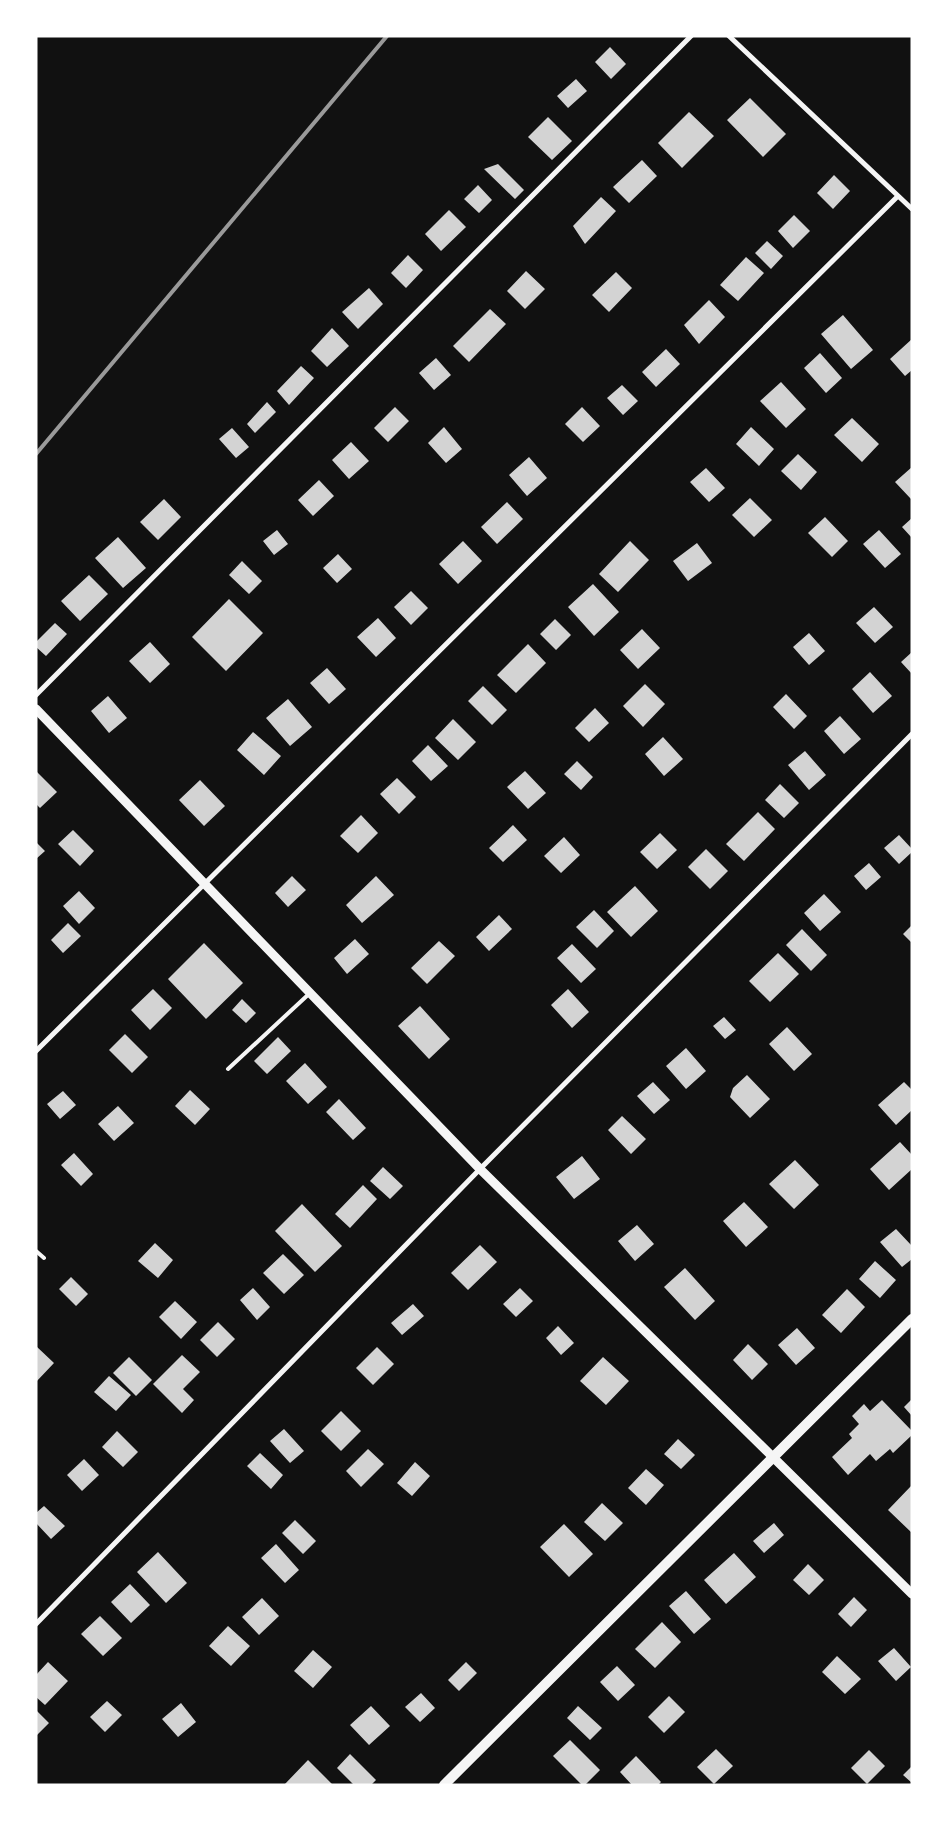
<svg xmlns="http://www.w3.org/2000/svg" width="948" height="1821" font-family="Ubuntu,sans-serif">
	<rect width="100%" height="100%" fill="#111"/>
	<path fill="#d3d3d3" d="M610 47 626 64 611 79 595 62Z
		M576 79 587 91 568 108 557 96Z
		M750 98 786 134 763 157 727 120Z
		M689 112 714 136 682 168 658 143Z
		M548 117 572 141 552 160 528 137Z
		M642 160 657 176 629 203 613 187Z
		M498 164 524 190 515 199 484 169Z
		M834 175 850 191 833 209 817 193Z
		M478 185 492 200 479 213 464 199Z
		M601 197 616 211 585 244 573 226Z
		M449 210 466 227 441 251 425 234Z
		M794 215 810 231 793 248 778 231Z
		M767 241 783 256 771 269 755 253Z
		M408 255 423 270 406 288 391 273Z
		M746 257 764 273 738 301 720 285Z
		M526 271 545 289 525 309 507 291Z
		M616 272 632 288 609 312 592 295Z
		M369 288 383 304 358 329 342 312Z
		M709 300 725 317 699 344 684 325Z
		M490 309 506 324 469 362 453 346Z
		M843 315 873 350 851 369 821 334Z
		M332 328 349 346 327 367 311 351Z
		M912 339V370L905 376 890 359Z
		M666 349 680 364 656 387 642 372Z
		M820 353 842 378 826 393 804 368Z
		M436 358 451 375 434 390 419 373Z
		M301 366 314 378 289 405 277 391Z
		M781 382 806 409 786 428 760 401Z
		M622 385 638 401 623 415 607 398Z
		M267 402 276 412 255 433 247 424Z
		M395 407 409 421 388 442 374 428Z
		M582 407 600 426 583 442 565 424Z
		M852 418 879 444 862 462 834 435Z
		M444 427 462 449 446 463 428 443Z
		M751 427 774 449 759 466 736 444Z
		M232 428 249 447 236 458 219 439Z
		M351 442 369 461 349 479 332 460Z
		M798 454 817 472 801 490 781 471Z
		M529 457 547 478 527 496 509 475Z
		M912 467V498L911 499 895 482Z
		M706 468 725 488 709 502 690 482Z
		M319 480 334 496 313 516 298 500Z
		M750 498 772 520 754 537 732 515Z
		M164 499 181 517 158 540 140 522Z
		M507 502 523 519 497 544 481 527Z
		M825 517 848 541 832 557 808 533Z
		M912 518V538L902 527Z
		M277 530 288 544 274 555 263 541Z
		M879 530 901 554 885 568 863 544Z
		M118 537 146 568 123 588 95 558Z
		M463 541 482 561 458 584 439 564Z
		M630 541 649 560 618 592 599 574Z
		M697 543 712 563 688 581 673 561Z
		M338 554 352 569 337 583 323 568Z
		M242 561 262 581 249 594 229 575Z
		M89 575 108 594 80 621 61 601Z
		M593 584 619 612 594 636 568 607Z
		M411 591 428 608 411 625 394 607Z
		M229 599 263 633 226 671 192 637Z
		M874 607 893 627 875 643 856 623Z
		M378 618 396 638 376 657 357 637Z
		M555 619 571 635 556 650 540 634Z
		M55 623 67 634 46 656 36 647V642Z
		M642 629 660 648 638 669 620 650Z
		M809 633 825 651 809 665 793 647Z
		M150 642 170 664 150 683 129 661Z
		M528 644 546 663 516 693 497 675Z
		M912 652V674L901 662Z
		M327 668 346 689 329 704 310 683Z
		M870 672 892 696 873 713 852 689Z
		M645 684 665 704 643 727 623 706Z
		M483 686 507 710 492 725 468 701Z
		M786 694 807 716 794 729 773 707Z
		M108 696 127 718 109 733 91 711Z
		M288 699 312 727 290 746 266 718Z
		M595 708 609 723 589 742 575 728Z
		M840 716 861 739 844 754 824 731Z
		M453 719 476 742 458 760 435 738Z
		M253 732 281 756 264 775 237 750Z
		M663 737 683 759 664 776 645 754Z
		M428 745 448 766 431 781 412 761Z
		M805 751 826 775 809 790 788 765Z
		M577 761 593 777 581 790 564 774Z
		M36 771 57 792 40 808 36 804Z
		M525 771 546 793 528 809 507 787Z
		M397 778 416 797 399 814 380 794Z
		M200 780 225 806 204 826 179 800Z
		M780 784 799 803 784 818 765 800Z
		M758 812 775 829 744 861 726 844Z
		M361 815 378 833 358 853 340 836Z
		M513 825 527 840 503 862 489 848Z
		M73 830 94 851 80 866 58 844Z
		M660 833 677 850 657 869 640 852Z
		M899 835 912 849V852L899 864 884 848Z
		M564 837 580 855 561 873 544 856Z
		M36 842 45 851 36 859Z
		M706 849 728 871 710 889 688 867Z
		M869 863 881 877 866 890 854 876Z
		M292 876 306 890 288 907 275 893Z
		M376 876 394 895 362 923 346 905Z
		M635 886 658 911 631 937 607 912Z
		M79 891 95 908 79 924 63 906Z
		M824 894 841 912 820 931 804 913Z
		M594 910 614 931 597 948 576 927Z
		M499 915 512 929 489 951 476 937Z
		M68 923 81 936 63 953 51 940Z
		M912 925V943L903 934Z
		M802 929 827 955 811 971 786 945Z
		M355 939 369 954 347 974 334 958Z
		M439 941 455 956 427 984 411 968Z
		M204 943 243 983 206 1019 168 979Z
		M572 944 596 969 581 983 557 958Z
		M778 953 799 974 770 1002 749 981Z
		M153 989 172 1008 150 1030 131 1010Z
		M568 989 589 1012 572 1028 551 1005Z
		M242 999 256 1013 246 1023 232 1010Z
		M420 1006 450 1039 429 1059 398 1026Z
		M724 1017 736 1030 725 1039 713 1026Z
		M787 1027 812 1054 794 1071 769 1044Z
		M125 1034 148 1057 132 1073 109 1050Z
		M278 1037 291 1051 267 1074 254 1061Z
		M686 1048 706 1071 686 1089 666 1066Z
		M305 1063 327 1087 308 1104 286 1081Z
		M747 1075 770 1099 750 1118 730 1097 733 1088Z
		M653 1082 670 1100 654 1114 637 1096Z
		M904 1082 912 1090V1110L896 1125 878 1105Z
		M190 1090 210 1109 195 1125 175 1106Z
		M63 1091 76 1105 60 1119 47 1104Z
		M339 1099 366 1128 353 1140 326 1112Z
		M118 1106 134 1123 114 1141 98 1124Z
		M622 1116 646 1139 631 1154 608 1130Z
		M900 1142 912 1155V1169L889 1190 870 1169Z
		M74 1153 93 1174 81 1186 61 1165Z
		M582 1156 600 1179 574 1199 556 1177Z
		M795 1160 819 1185 794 1209 769 1184Z
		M383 1167 403 1186 390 1199 370 1181Z
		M363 1185 377 1199 350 1228 335 1214Z
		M744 1202 768 1227 746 1247 723 1221Z
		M302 1204 342 1246 315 1272 275 1231Z
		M637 1225 654 1244 635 1261 618 1241Z
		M896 1229 912 1246V1259L902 1267 880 1242Z
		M155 1243 173 1260 158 1278 138 1261Z
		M480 1245 497 1262 468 1290 451 1273Z
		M283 1254 304 1275 284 1294 263 1273Z
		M875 1261 896 1280 880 1298 859 1279Z
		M685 1268 715 1301 695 1320 664 1287Z
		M71 1277 88 1294 76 1306 59 1289Z
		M253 1288 270 1307 257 1320 240 1300Z
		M520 1288 533 1301 516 1317 503 1304Z
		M847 1289 865 1307 841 1333 822 1315Z
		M175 1301 197 1322 181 1339 159 1317Z
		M413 1304 424 1316 402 1335 391 1323Z
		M218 1322 235 1339 217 1357 200 1340Z
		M558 1326 574 1343 561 1355 546 1338Z
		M797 1328 815 1348 796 1365 778 1345Z
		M748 1344 768 1364 752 1380 733 1360Z
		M36 1346 54 1363 36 1382Z
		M377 1347 394 1364 373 1385 356 1368Z
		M182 1355 200 1372 183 1389 194 1400 182 1413 153 1384Z
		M129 1357 152 1380 136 1396 113 1373Z
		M603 1357 629 1381 606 1405 580 1381Z
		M109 1376 131 1395 116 1411 94 1392Z
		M912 1399V1416L904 1407Z
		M882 1400 912 1431V1435L893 1453 890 1449 876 1461 870 1454 848 1475 832 1457 852 1438 849 1434 859 1424 852 1416 864 1404 870 1411Z
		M341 1411 361 1431 341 1451 321 1431Z
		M284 1429 304 1451 290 1463 270 1441Z
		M117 1431 138 1452 123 1467 102 1447Z
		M678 1439 695 1455 681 1469 664 1454Z
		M368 1449 384 1464 361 1487 346 1471Z
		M260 1453 283 1475 271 1489 247 1466Z
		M84 1459 99 1475 82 1491 67 1475Z
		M415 1462 430 1476 412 1496 397 1483Z
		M646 1469 664 1485 646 1505 628 1488Z
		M912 1485V1533L888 1510Z
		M602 1503 623 1523 605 1541 584 1522Z
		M44 1506 65 1526 51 1539 36 1523V1513Z
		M295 1520 316 1541 303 1554 282 1533Z
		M774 1523 784 1535 764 1553 753 1541Z
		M564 1524 593 1554 569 1577 540 1547Z
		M276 1544 299 1570 285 1583 261 1558Z
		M158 1552 187 1583 166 1603 137 1572Z
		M734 1553 756 1577 726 1604 704 1580Z
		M808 1564 824 1580 809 1595 793 1580Z
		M130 1584 150 1605 131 1623 111 1602Z
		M686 1591 711 1619 694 1634 669 1606Z
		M854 1597 867 1610 851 1627 838 1614Z
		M262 1598 279 1616 259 1635 242 1617Z
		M100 1616 122 1638 103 1656 81 1634Z
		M662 1622 681 1642 655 1668 635 1649Z
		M228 1626 250 1646 231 1666 209 1646Z
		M894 1648 911 1667 896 1681 878 1661Z
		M313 1650 332 1667 313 1688 294 1671Z
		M837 1656 861 1679 845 1694 822 1672Z
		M48 1662 68 1681 45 1705 36 1697V1675Z
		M466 1662 477 1673 459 1691 448 1680Z
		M617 1666 635 1685 618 1701 600 1682Z
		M421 1693 435 1708 420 1722 405 1707Z
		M669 1696 685 1712 664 1733 648 1717Z
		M107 1701 122 1715 105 1732 90 1717Z
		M181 1703 196 1722 178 1737 162 1719Z
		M371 1706 390 1726 369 1745 350 1725Z
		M578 1706 602 1728 590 1740 567 1718Z
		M36 1710 49 1723 36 1736Z
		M570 1740 600 1770 585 1785H582L553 1756Z
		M716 1749 733 1766 714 1784 697 1767Z
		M869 1750 885 1766 867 1784 851 1768Z
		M350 1754 376 1780 371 1785H354L337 1768Z
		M636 1756 661 1782 658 1785H632L620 1772Z
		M308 1760 333 1785H284Z
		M912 1766V1783L903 1775Z"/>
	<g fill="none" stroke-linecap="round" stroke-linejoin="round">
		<path stroke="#f5f5f5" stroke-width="4" d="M228 1069 310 993
			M36 1251 44 1258"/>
		<path stroke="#f5f5f5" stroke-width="5" d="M729 36 912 209
			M36 695 691 36
			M36 1051 898 196
			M36 1624 480 1169 912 734"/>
		<path stroke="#f5f5f5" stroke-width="9" d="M36 709 480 1169 912 1594"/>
		<path stroke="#f5f5f5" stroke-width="10" d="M444 1785 912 1319"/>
		<path stroke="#9a9a9a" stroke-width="4" d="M36 454 387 36"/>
	</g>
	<rect width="948" height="1821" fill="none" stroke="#ffffff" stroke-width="75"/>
</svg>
